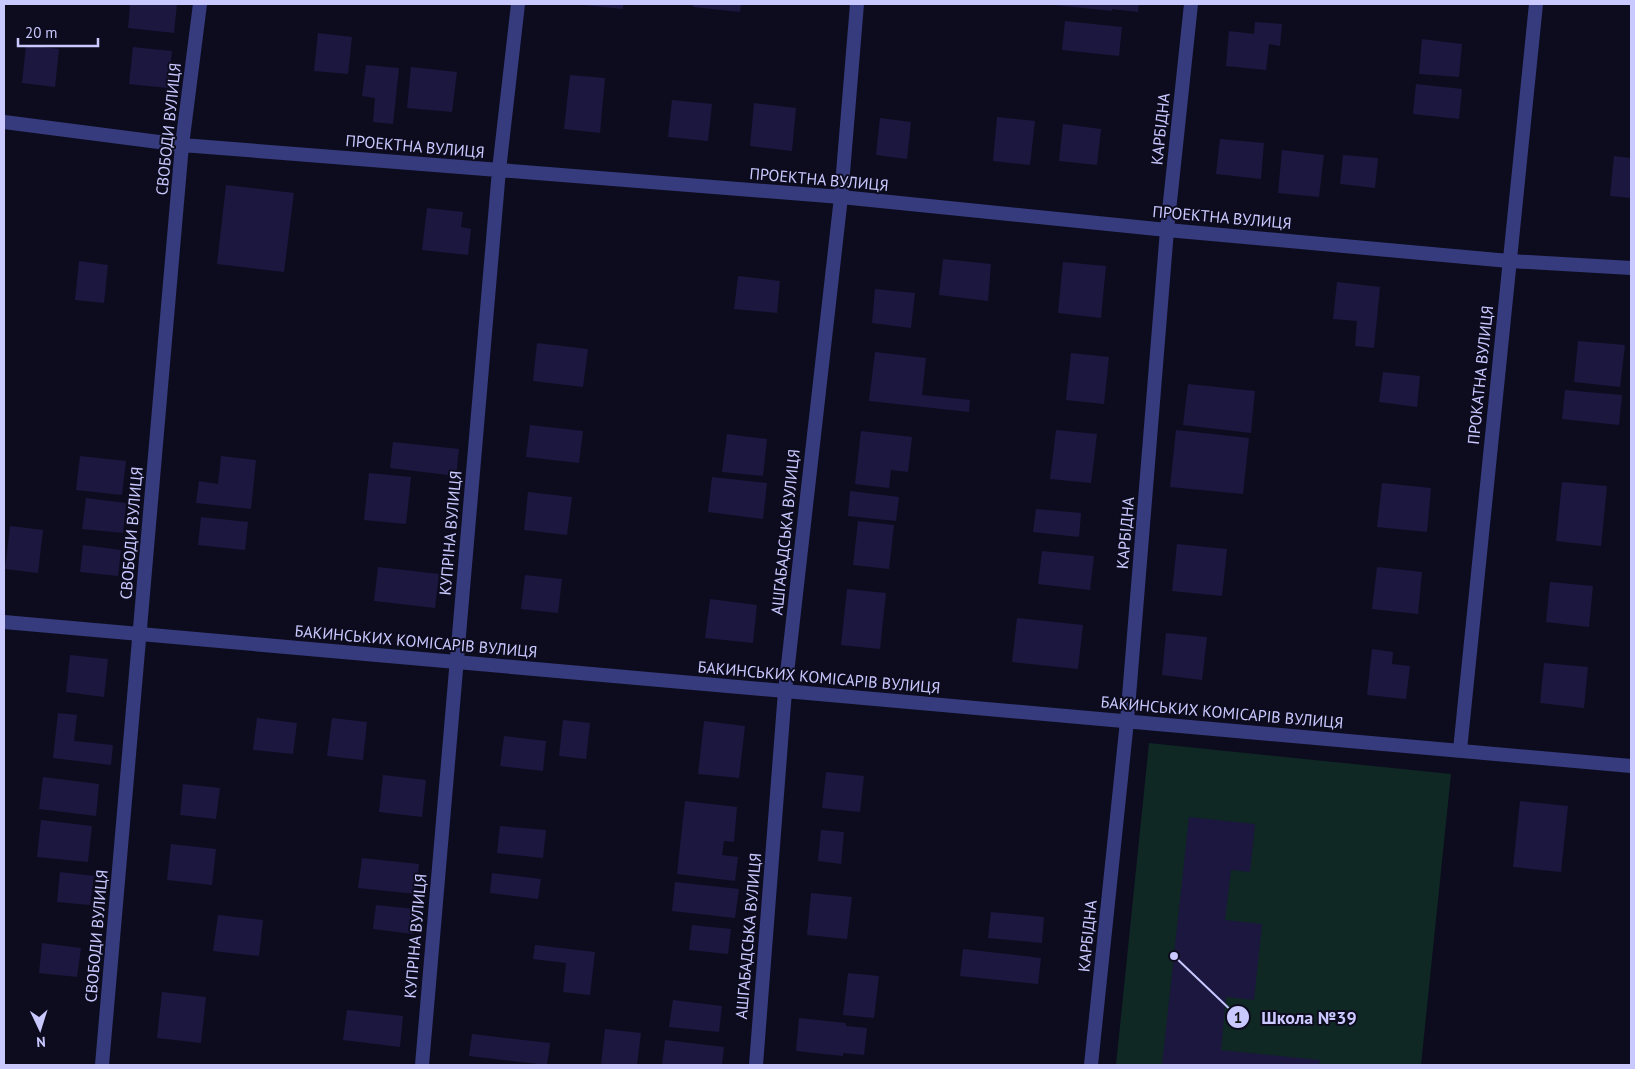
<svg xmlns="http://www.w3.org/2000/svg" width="1635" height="1069" font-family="'PT Sans',sans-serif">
	<rect width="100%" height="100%" fill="#0d0c1e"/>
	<path fill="#0f2824" d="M1149 743 1451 774 1421 1065H1116Z"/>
	<path fill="#1b173f" d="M130 4H177L174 33 128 28Z
		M584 4H623V9L584 5Z
		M693 4H741L740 12 693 7Z
		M1054 4H1139L1138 12 1112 9V11L1054 5Z
		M1065 21 1122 27 1119 56 1062 50Z
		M1255 22 1282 24 1280 46 1269 44 1266 70 1226 66 1229 31 1254 34Z
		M318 33 352 37 348 74 314 71Z
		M1422 39 1462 44 1459 77 1419 74Z
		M26 45 59 49 55 87 22 83Z
		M133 47 172 51 168 88 129 84Z
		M366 65 399 68 393 124 373 122 375 98 362 96Z
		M411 67 457 72 452 112 407 108Z
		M570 75 605 78 600 133 564 129Z
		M1416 84 1462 89 1459 119 1413 114Z
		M672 100 712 104 708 141 668 137Z
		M754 103 796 108 792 151 750 146Z
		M997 117 1035 121 1030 165 993 161Z
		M880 118 911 122 907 159 876 155Z
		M1063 124 1101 129 1097 165 1059 161Z
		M1220 139 1264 143 1261 179 1216 174Z
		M1282 150 1324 155 1319 197 1278 193Z
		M1343 155 1378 158 1375 188 1340 184Z
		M1614 156 1631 158V198L1610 196Z
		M226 185 294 193 284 272 217 264Z
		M427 208 463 212 461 227 471 229 468 255 422 250Z
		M943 259 991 264 988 301 939 295Z
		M79 261 108 265 104 303 75 300Z
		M1063 262 1106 266 1101 318 1058 313Z
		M738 276 780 281 777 313 734 309Z
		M1337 282 1380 287 1374 348 1355 346 1357 321 1333 319Z
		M875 289 915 293 911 328 872 323Z
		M1578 341 1625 345 1620 387 1574 382Z
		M537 343 588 349 583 387 533 381Z
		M875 352 926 358 922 395 970 400 969 412 869 401Z
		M1071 353 1109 357 1104 404 1066 400Z
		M1383 372 1420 376 1417 407 1379 402Z
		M1188 384 1255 391 1251 433 1183 425Z
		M1565 390 1622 395 1619 425 1562 419Z
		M530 425 583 431 579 463 526 457Z
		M1056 430 1097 434 1091 483 1050 479Z
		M1176 430 1249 438 1243 494 1170 487Z
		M861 431 912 437 908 472 891 470 889 488 855 484Z
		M727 434 767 439 763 476 722 472Z
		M393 442 459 449 456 476 390 468Z
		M80 456 126 461 122 495 76 490Z
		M221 456 256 460 251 509 196 503 199 481 218 484Z
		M369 473 411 477 406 524 364 520Z
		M712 477 767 483 763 519 708 512Z
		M1562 482 1607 486 1601 546 1556 541Z
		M1382 483 1431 488 1427 532 1377 527Z
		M850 491 899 497 896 521 848 516Z
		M528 492 572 497 567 535 524 530Z
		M86 498 126 503 123 533 82 529Z
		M1036 509 1081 513 1079 537 1033 532Z
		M201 517 248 522 245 550 198 545Z
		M858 521 894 525 889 569 853 565Z
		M10 526 43 530 38 573 5 569Z
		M1177 544 1227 549 1222 596 1172 591Z
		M83 545 121 550 118 576 80 572Z
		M1042 551 1094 556 1090 590 1038 584Z
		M378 567 439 574 435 608 374 601Z
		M1377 567 1422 572 1418 614 1372 609Z
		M525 575 562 579 558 613 521 609Z
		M1550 582 1593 586 1589 627 1546 622Z
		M847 589 886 593 880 649 841 645Z
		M710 599 757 605 753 643 705 638Z
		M1017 618 1083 625 1078 669 1012 662Z
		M1166 633 1207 637 1202 680 1162 675Z
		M1372 649 1393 652 1392 664 1410 666 1406 699 1367 695Z
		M70 655 108 659 104 697 66 692Z
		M1544 663 1588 667 1584 708 1540 703Z
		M58 713 77 715 74 741 113 745 111 765 53 758Z
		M257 718 297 723 293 754 253 750Z
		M332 718 367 722 363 760 327 756Z
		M563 720 590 723 586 759 559 756Z
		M704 721 745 726 739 778 698 774Z
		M504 736 546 741 543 771 500 766Z
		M826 772 864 776 860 812 822 808Z
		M383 775 426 780 422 817 379 812Z
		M43 777 99 784 96 816 39 809Z
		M183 784 220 788 216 819 180 815Z
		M685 801 737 807 734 842 724 841 722 855 738 857 735 881 677 874Z
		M1520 801 1568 806 1561 872 1513 867Z
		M1189 817 1255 824 1250 872 1231 870 1225 920 1262 924 1254 1000 1226 997 1221 1050 1320 1060 1319 1065H1162Z
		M41 820 92 826 88 862 37 857Z
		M500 826 546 830 543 858 497 853Z
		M821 830 844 832 841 864 818 861Z
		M171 844 216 849 212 885 167 880Z
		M362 858 419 864 416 894 358 888Z
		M60 872 94 876 90 905 57 902Z
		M492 873 541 879 538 899 490 893Z
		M675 882 739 889 735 918 672 911Z
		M811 893 852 897 847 939 807 935Z
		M376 905 416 909 413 934 373 929Z
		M991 912 1044 917 1042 943 988 938Z
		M218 915 263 920 259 956 213 951Z
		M692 925 731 929 728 954 689 950Z
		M42 943 81 948 77 977 39 973Z
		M535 945 595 952 590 995 563 992 566 963 533 959Z
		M963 949 1041 958 1038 984 960 976Z
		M848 973 879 976 874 1018 843 1015Z
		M162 992 206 997 201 1043 157 1038Z
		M673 1000 722 1006 719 1032 669 1027Z
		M347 1010 403 1016 400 1047 343 1040Z
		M799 1018 846 1023V1026L867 1028 864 1055 843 1053V1056L796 1051Z
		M605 1029 641 1033 637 1065H601Z
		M472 1034 550 1043 547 1065 469 1056Z
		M665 1040 724 1047 722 1065H662Z"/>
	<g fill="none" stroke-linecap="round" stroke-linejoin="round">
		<path stroke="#363b7e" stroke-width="14" d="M4 122 182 145 841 197 1167 230 1509 261 1631 268
			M1460 750 1536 4
			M102 1065 182 145 200 4
			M422 1065 499 170 518 4
			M756 1065 785 691 841 197 857 4
			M1091 1065 1127 721 1167 230 1191 4"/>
		<path stroke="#363b7e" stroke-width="14" d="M4 622 1631 766"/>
	</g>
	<g text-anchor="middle" stroke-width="4" stroke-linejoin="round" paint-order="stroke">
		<g font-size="16" fill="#c9c8ff" stroke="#0d0c1e">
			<text transform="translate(168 129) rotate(-84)" y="6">СВОБОДИ ВУЛИЦЯ</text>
			<text transform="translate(1160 129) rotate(-84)" y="6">КАРБІДНА</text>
			<text transform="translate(415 146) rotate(5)" y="6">ПРОЕКТНА ВУЛИЦЯ</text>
			<text transform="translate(819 179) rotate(5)" y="6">ПРОЕКТНА ВУЛИЦЯ</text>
			<text transform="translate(1222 217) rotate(5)" y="6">ПРОЕКТНА ВУЛИЦЯ</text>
			<text transform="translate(1480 375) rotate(-84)" y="6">ПРОКАТНА ВУЛИЦЯ</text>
			<text transform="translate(785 532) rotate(-84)" y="6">АШГАБАДСЬКА ВУЛИЦЯ</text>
			<text transform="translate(131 533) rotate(-85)" y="6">СВОБОДИ ВУЛИЦЯ</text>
			<text transform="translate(450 533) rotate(-85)" y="6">КУПРІНА ВУЛИЦЯ</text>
			<text transform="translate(1125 533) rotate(-85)" y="6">КАРБІДНА</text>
			<text transform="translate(416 641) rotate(5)" y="6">БАКИНСЬКИХ КОМІСАРІВ ВУЛИЦЯ</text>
			<text transform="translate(819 677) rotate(5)" y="6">БАКИНСЬКИХ КОМІСАРІВ ВУЛИЦЯ</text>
			<text transform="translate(1222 712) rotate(5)" y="6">БАКИНСЬКИХ КОМІСАРІВ ВУЛИЦЯ</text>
			<text transform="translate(96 936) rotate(-85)" y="6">СВОБОДИ ВУЛИЦЯ</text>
			<text transform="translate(415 936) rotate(-85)" y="6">КУПРІНА ВУЛИЦЯ</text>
			<text transform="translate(748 936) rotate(-85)" y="6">АШГАБАДСЬКА ВУЛИЦЯ</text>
			<text transform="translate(1087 936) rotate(-84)" y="6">КАРБІДНА</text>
		</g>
	</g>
	<path fill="none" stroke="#c9c8ff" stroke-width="2" d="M1174 956L1238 1017"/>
	<g fill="#c9c8ff" stroke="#0d0c1e" stroke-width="2">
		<circle cx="1174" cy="956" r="5"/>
		<circle cx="1238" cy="1017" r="12"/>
	</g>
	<g font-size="15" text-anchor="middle" font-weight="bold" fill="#111">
		<text x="1238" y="1023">1</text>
	</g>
	<g font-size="18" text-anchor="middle" font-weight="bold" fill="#c9c8ff" stroke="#0d0c1e" stroke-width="4" stroke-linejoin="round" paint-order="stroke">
		<text x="1309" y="1024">Школа №39</text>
	</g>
	<rect width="1635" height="1069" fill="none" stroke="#c9c8ff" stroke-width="10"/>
	<g transform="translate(40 1029) rotate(176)" stroke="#0d0c1e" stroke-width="4" paint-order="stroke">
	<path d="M0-4L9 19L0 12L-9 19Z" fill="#c9c8ff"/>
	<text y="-8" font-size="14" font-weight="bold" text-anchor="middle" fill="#c9c8ff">N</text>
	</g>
	<path d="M18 38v8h80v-8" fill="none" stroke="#c9c8ff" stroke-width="2.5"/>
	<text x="25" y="38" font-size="15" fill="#c9c8ff" stroke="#0d0c1e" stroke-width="4" paint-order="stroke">20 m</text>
</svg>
